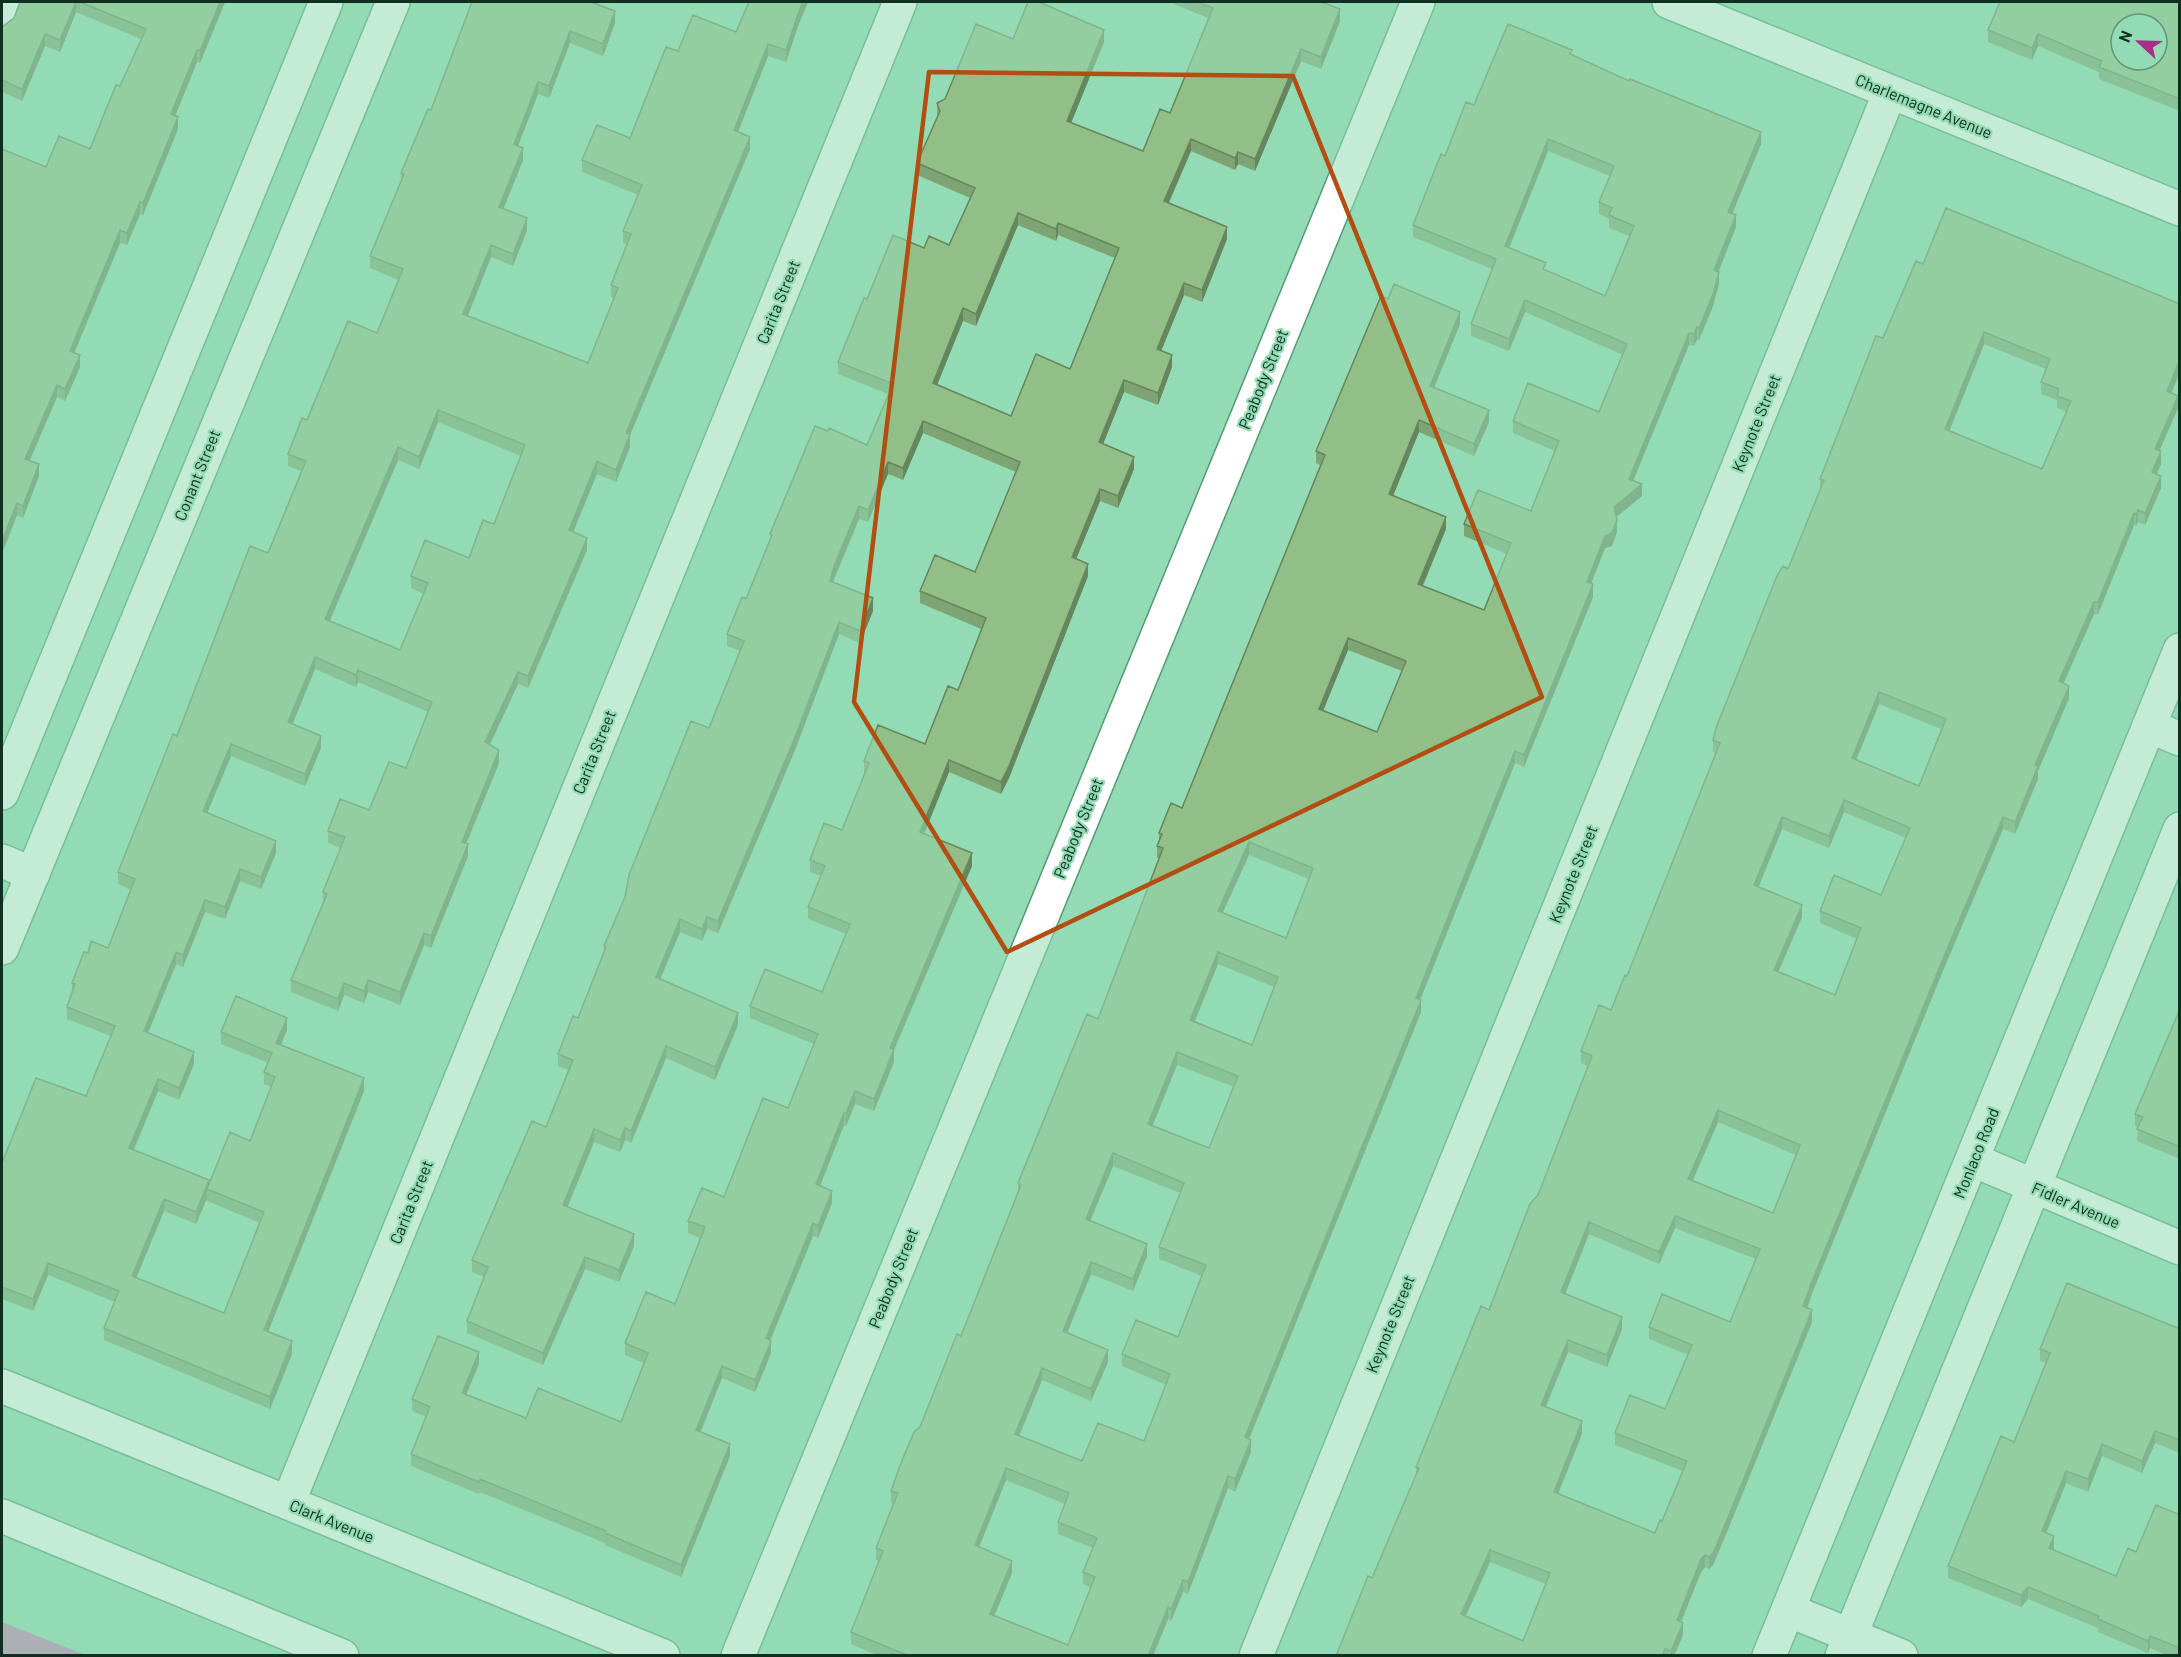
<svg xmlns="http://www.w3.org/2000/svg" width="2181" height="1657" font-family="Barlow,sans-serif">
	<rect width="100%" height="100%" fill="#93dbb4"/>
	<path fill="#ca7ab1" d="M2 1622 85 1655H2Z"/>
	<g fill="none" stroke-linecap="round" stroke-linejoin="round">
		<defs>
			<path id="lane" d="M2 25 11 2"/>
			<path id="street" d="M1669 2 2180 209
				M2149 726 2180 739
				M2 861 33 874
				M1973 1160 2180 1248
				M2 1386 663 1656
				M288 1503 900 2
				M1788 1610 1901 1656
				M738 1656 1418 2
				M1256 1656 1890 92"/>
			<path id="secondary" d="M2 793 326 2
				M2 948 393 2
				M2 1516 342 1656
				M1769 1656 2180 650
				M1842 1656 2180 829"/>
		</defs>
		<use href="#lane" stroke="#549b76" stroke-width="26"/>
		<use href="#street" stroke="#549b76" stroke-width="36"/>
		<use href="#secondary" stroke="#549b76" stroke-width="36"/>
		<use href="#lane" stroke="#fff" stroke-width="22"/>
		<use href="#street" stroke="#fff" stroke-width="33"/>
		<use href="#secondary" stroke="#fff" stroke-width="33"/>
	</g>
	<path fill="#7ea474" fill-rule="evenodd" d="M20 2H225L200 63 197 62 175 116 178 129 143 215 140 214 127 245 120 243 74 353 80 367 65 401 57 397 30 460 39 476 23 518 17 515 2 553 46 167 90 149 120 86 141 39 76 12 60 52 45 46 22 101 2 92V25L3 26 14 18Z
		M472 2 615 23 603 56 570 43 549 98 538 94 518 146 523 160 504 208 527 230 513 266 491 257 468 316 588 363 614 298 611 297V285L627 244 623 243V231L638 195 582 172V160L630 138 678 51 736 32 749 2H808L798 26 786 62 768 56 738 132 750 149 630 435V447L616 482 597 474 573 532 587 550 528 688 518 684 490 745 499 763 466 844 468 856 431 948 424 945 400 1005 368 992 364 1003 344 995 338 1011 291 992V980L323 902V892L341 848 328 843V831L369 810 406 768 428 712 358 682 356 687 315 669 292 724 321 748 305 786 231 756 207 813 276 853 261 889 240 881 225 919 205 912 183 967 176 964 148 1033 194 1064 179 1100 158 1091 134 1150 209 1184 250 1141 271 1087 264 1084V1072L268 1063 221 1044V1032L287 1030 281 1045 364 1091 268 1332 292 1354 270 1409 104 1340V1328L115 1302 48 1275 33 1311 2 1299V1163L86 1096 111 1036 67 1019V1007L72 991V983L88 953 108 948 131 890 118 884V872L177 736 268 553 301 471 288 466V454L307 420 377 333 398 280 370 268V256L401 181V173L431 110ZM438 422 521 456 494 524 469 558 411 576V588L424 594 400 650 330 621 398 460 419 469ZM207 1198V1201L260 1223 224 1313 136 1278 164 1211 196 1224Z
		M1169 2H1321L1340 21 1321 69 1301 61 1255 171 1238 164 1235 170 1191 151 1169 203 1227 239 1202 302 1184 295 1161 351 1172 367 1158 405 1124 392 1103 444 1134 469 1118 508 1100 501 1076 559 1088 576 1009 778 1001 794 949 772 924 834 972 866 894 1050V1062L874 1111 855 1104 846 1126 844 1125 820 1186 832 1203 818 1238 813 1236 770 1340 771 1353 755 1392 722 1378 701 1432 730 1456 681 1577 605 1545V1543L480 1492 479 1494 411 1466V1454L426 1417 412 1411V1399L479 1364 466 1394 526 1418 621 1422 644 1363 625 1355V1343L675 1304 700 1238 688 1233V1221L724 1197 788 1108 814 1044 750 1018V1006L822 992 846 934 808 919V907L821 876 810 872V860L842 830 865 773H864V761L925 744 958 690 981 629 920 603V591L975 572 1016 472 923 433 903 480 888 474 868 522 859 519 833 583 873 611 860 643 839 634 795 750 718 933 707 929 702 941 680 932 660 979 738 1025 715 1080 666 1058 631 1143 625 1140 620 1152 594 1142 567 1207 634 1246 619 1282 585 1269 543 1365 467 1333V1321L484 1277 472 1272V1260L546 1127 568 1070 558 1066V1054L578 1018 604 954V946L709 728 740 651 727 646V634L746 599 770 541V534L867 445 888 394 838 374V362L867 299 924 248 949 245 970 198 917 175V163L937 117V103L945 99 1013 39 1104 42 1071 123 1143 151 1170 113 1208 18ZM1018 225 1056 241 1058 235 1115 258 1070 369 1011 416 937 385 963 321 976 326Z
		M2180 2V111L2099 79V72L2038 46 2032 60 1988 42V30Z
		M1572 55 1761 144 1732 213 1736 227 1719 271V284L1713 306 1699 340 1697 339 1694 346 1689 345 1633 480 1642 496 1616 517 1617 532 1612 546 1605 548 1591 584 1593 597 1524 767 1515 763 1420 1000 1421 1012 1249 1439 1251 1452 1235 1492 1228 1488 1188 1594 1183 1592 1171 1621 1168 1619 1153 1656H879L851 1644V1632L879 1561 876 1560V1548L893 1504 891 1503V1491L961 1336 1018 1195V1183L1098 1019 1159 858H1157V846L1159 840V833L1182 808 1320 465 1316 463V451L1460 324 1434 387 1489 422 1474 456 1419 432 1393 495 1446 529 1423 586 1484 610 1507 554 1464 536V524L1531 511 1555 451 1513 433V421L1599 412 1623 355 1525 312 1509 351 1471 336V324L1492 269 1413 237V225L1445 156 1474 105ZM1548 151 1610 176 1599 202V214L1609 219V228L1629 236 1605 296 1546 270 1509 248ZM1348 650 1402 671 1377 732 1323 710ZM1249 855 1309 879 1286 938 1223 912ZM1218 964 1274 987 1252 1045 1195 1021ZM1177 1065 1234 1087 1209 1148 1153 1125ZM1113 1166 1180 1193 1159 1247V1259L1202 1276 1178 1337 1122 1354V1366L1166 1385 1144 1441 1082 1461 1019 1436 1042 1380 1091 1401 1108 1362 1067 1333 1091 1274 1133 1291 1147 1256 1090 1221ZM1006 1480 1065 1504 1058 1522V1534L1093 1548 1083 1572V1584L1091 1588 1068 1645 994 1616 1012 1573 979 1547Z
		M1923 264 2180 304V372L2171 393 2178 408 2159 451 2161 464 2157 474 2161 488 2145 525 2138 522 2136 526 2134 525 2098 614H2094L2064 683 2069 698 2038 771V779L2015 834 2003 829 1942 973 1813 1291 1807 1308 1812 1322 1727 1532 1713 1565 1709 1569 1705 1567 1701 1572 1681 1622 1683 1635 1674 1656H1336L1372 1578 1416 1475V1467L1489 1310 1538 1195 1588 1066 1581 1063V1051L1611 1010 1627 976 1716 753 1713 752V740L1788 569 1820 490V479L1883 338ZM1984 344 2046 369 2041 382V394L2057 400V408L2067 412 2042 469 1949 431ZM1879 704 1941 729 1919 786 1856 760ZM1844 812 1906 838 1881 895 1820 911V923L1857 939 1835 995 1778 972 1802 917 1758 887 1782 829 1829 848ZM1718 1122 1796 1155 1773 1213 1693 1180ZM1675 1228 1756 1259 1730 1322 1649 1327V1339L1688 1355 1665 1409 1615 1433V1445L1683 1471 1662 1521 1655 1533 1558 1493 1582 1434 1546 1407 1568 1352 1607 1367 1622 1329 1565 1294 1589 1234 1659 1264ZM1490 1562 1546 1584 1523 1641 1466 1616Z
		M2180 1009V1159L2137 1141 2138 1128 2135 1126V1114Z
		M2180 1329V1453L2155 1443 2142 1473 2102 1456 2088 1492 2066 1483 2046 1533 2054 1548 2053 1550 2116 1576 2136 1552 2180 1515V1656H2168L2150 1648 2148 1653 2098 1632V1628L2028 1599 2021 1607 1948 1578V1566L2014 1442 2046 1363 2040 1361V1349Z"/>
	<path fill="#66865e" d="M76 2V12L60 52V40Z
		M220 2H225L200 63V51Z
		M803 2H808L798 26 786 62V50L798 14Z
		M1340 9V21L1321 69V57Z
		M615 11V23L603 56V44Z
		M1104 30V42L1067 133V121Z
		M570 31V43L549 98V86Z
		M45 34V46L22 101V89Z
		M2038 34V46L2032 60V48Z
		M768 44V56L734 142V130Z
		M1301 49V61L1255 171V159Z
		M197 50V62L171 126V114Z
		M538 82V94L514 156V144Z
		M178 117V129L143 215V203Z
		M1761 132V144L1728 224V212Z
		M750 137V149L630 435V447L616 482V470L626 433Z
		M1191 139V151L1164 213V201Z
		M1548 139V151L1505 258V246Z
		M523 148V160L499 219V207Z
		M1238 152V164L1235 170V158Z
		M140 202V214L127 245V233Z
		M1018 213V225L976 326V314Z
		M1736 215V227L1714 282V270Z
		M527 218V230L513 266V254Z
		M1058 223V235L1056 241V229Z
		M1227 227V239L1202 302V290Z
		M120 230V243L70 363V351Z
		M491 245V257L463 327V314Z
		M1719 272V284L1713 306 1699 340V328Z
		M1184 283V295L1157 361V349Z
		M1525 300V312L1509 351V339Z
		M963 308V321L933 395V383Z
		M1460 312V324L1430 398V386Z
		M1697 327V339L1694 346V334Z
		M1984 332V344L1945 442V429Z
		M1689 333V345L1629 491V479Z
		M80 355V367L65 401V389Z
		M1172 355V367L1158 405V393Z
		M2180 359V372L2167 404V391Z
		M1124 380V392L1099 454V442Z
		M57 385V397L25 471V459Z
		M2178 396V408L2155 461V449Z
		M438 410V422L419 469V457Z
		M1489 410V422L1474 456V444Z
		M1419 420V432L1389 506V494Z
		M923 421V433L903 480V468Z
		M398 447V460L325 631V619Z
		M2161 451V464L2152 484V472Z
		M1134 457V469L1118 508V496Z
		M597 461V474L569 542V530Z
		M888 462V474L868 522V510Z
		M39 464V476L23 518V506Z
		M2161 476V488L2145 525V513Z
		M1642 484V496L1614 519V507Z
		M1100 489V501L1072 569V557Z
		M17 503V515L2 553V541Z
		M859 506V519L834 578 830 594V581L834 566Z
		M2138 510V522L2136 526V514Z
		M2134 513V525L2098 614V602Z
		M1446 517V529L1418 596V584Z
		M1617 520V532L1612 546 1605 548 1587 594V582L1605 536Z
		M587 538V550L528 688V676Z
		M1088 564V576L1009 778 1001 794V782Z
		M1593 584V597L1524 767V755Z
		M873 598V611L860 643V631Z
		M2094 602V614L2059 693V681Z
		M839 622V634L795 750 718 933V921Z
		M1348 638V650L1319 721V709Z
		M315 657V669L288 735V722Z
		M358 670V682L356 687V675Z
		M518 672V684L485 754V742Z
		M2069 686V698L2038 771V779L2015 834V822L2035 765Z
		M1879 692V704L1852 770V758Z
		M321 736V748L305 786V774Z
		M231 744V756L203 823V811Z
		M499 750V763L462 854V842Z
		M1515 751V763L1416 1010V998Z
		M949 760V772L920 844V832Z
		M1844 800V812L1829 848V836Z
		M1782 817V829L1754 898V885Z
		M2003 817V829L1942 973 1813 1291 1803 1319V1306L1813 1279 1942 961Z
		M276 841V853L261 889V877Z
		M1249 842V855L1218 923V911Z
		M468 844V856L431 948V936Z
		M972 853V866L894 1050V1062L874 1111V1099L890 1048Z
		M240 869V881L225 919V907Z
		M205 900V912L183 967V955Z
		M1802 905V917L1774 982V970Z
		M707 917V929L702 941V929Z
		M680 919V932L656 989V977Z
		M424 933V945L400 1005V992Z
		M176 952V964L144 1043V1031Z
		M1218 952V964L1190 1032V1020Z
		M368 980V992L364 1003V991Z
		M344 983V995L338 1011V999Z
		M1421 1000V1012L1245 1449V1437Z
		M738 1013V1025L715 1080V1067Z
		M287 1018V1030L276 1056V1043Z
		M666 1046V1058L631 1143V1131Z
		M194 1052V1064L179 1100V1088Z
		M1177 1052V1065L1148 1136V1124Z
		M364 1078V1091L264 1342V1330Z
		M158 1079V1091L129 1160V1148Z
		M855 1091V1104L846 1126V1113Z
		M1718 1110V1122L1688 1191V1179Z
		M844 1113V1125L816 1196V1184Z
		M625 1128V1140L620 1152V1140Z
		M594 1129V1142L563 1218V1205Z
		M1113 1153V1166L1086 1231V1219Z
		M209 1180V1190L207 1189V1198L196 1224V1212Z
		M832 1191V1203L818 1238V1226Z
		M164 1199V1211L132 1288V1276Z
		M1675 1216V1228L1659 1264V1252Z
		M1589 1222V1234L1561 1304V1292Z
		M813 1223V1236L766 1351V1338Z
		M634 1234V1246L619 1282V1270Z
		M1147 1244V1256L1133 1291V1279Z
		M585 1257V1269L543 1365V1353Z
		M1091 1262V1274L1063 1343V1331Z
		M48 1263V1275L33 1311V1299Z
		M1812 1310V1322L1727 1532 1713 1565 1709 1569V1557Z
		M1622 1317V1329L1607 1367V1355Z
		M1568 1340V1352L1541 1417V1405Z
		M292 1341V1354L270 1409V1397Z
		M771 1341V1353L755 1392V1380Z
		M1108 1350V1362L1091 1401V1389Z
		M479 1352V1364L462 1405V1393Z
		M722 1366V1378L696 1442V1430Z
		M1042 1368V1380L1015 1446V1434Z
		M1582 1421V1434L1554 1504V1492Z
		M2155 1431V1443L2142 1473V1461Z
		M1251 1440V1452L1235 1492V1479Z
		M730 1444V1456L681 1577V1565Z
		M2102 1444V1456L2088 1492V1479Z
		M1006 1468V1480L975 1557V1545Z
		M2066 1471V1483L2042 1543V1531Z
		M1228 1476V1488L1188 1594V1582Z
		M2054 1536V1548L2049 1560V1548Z
		M1490 1550V1562L1461 1626V1614Z
		M1705 1555V1567L1701 1572 1677 1632V1620L1701 1559Z
		M1012 1561V1573L990 1626V1614Z
		M1183 1580V1592L1171 1621V1609Z
		M2028 1587V1599L2021 1607V1595Z
		M1168 1607V1619L1153 1656H1148Z
		M1683 1623V1635L1674 1656H1671V1651Z
		M2150 1636V1648L2148 1653V1641Z"/>
	<path fill="#92bf87" stroke="#66865e" stroke-width="1.5" fill-rule="evenodd" d="M20 2H76L60 40 45 34 22 89 2 80V25L3 26 14 18Z
		M80 2H220L200 51 197 50 171 114 178 117 143 203 140 202 127 233 120 230 70 351 80 355 65 389 57 385 25 459 39 464 23 506 17 503 2 541V149L46 167 59 136 90 149 116 85 120 86 146 29Z
		M472 2H591L615 11 603 44 570 31 549 86 538 82 514 144 523 148 499 207 527 218 513 254 491 245 463 314 588 363 618 288 611 285 631 234 623 231 642 185 582 160 597 125 630 138 666 47 678 51 693 15 736 32 749 2H803L798 14 786 50 768 44 734 130 750 137 626 433 630 434 616 470 597 461 569 530 587 538 528 676 518 672 485 742 499 750 462 842 468 844 431 936 424 933 400 992 368 980 364 991 344 983 338 999 291 980 327 894 323 892 345 837 328 831 340 799 369 810 389 762 406 768 432 702 358 670 356 675 315 657 288 722 321 736 305 774 231 744 203 811 276 841 261 877 240 869 225 907 205 900 183 955 176 952 144 1031 194 1052 179 1088 158 1079 129 1148 209 1180 196 1212 164 1199 132 1276 224 1313 264 1212 207 1189 230 1132 250 1141 275 1077 264 1072 272 1053 221 1032 236 996 287 1018 276 1043 364 1078 264 1330 292 1341 270 1397 104 1328 119 1291 48 1263 33 1299 2 1287V1163L36 1078 86 1096 115 1026 67 1007 75 984 72 983 84 952 88 953 91 941 108 948 135 879 118 872 173 734 177 736 250 546 268 553 306 461 288 454 302 418 307 420 348 321 377 333 403 269 370 256 404 174 401 173 428 109 431 110ZM438 410 525 445 494 524 483 520 469 558 425 540 411 576 428 583 400 650 325 619 398 447 419 457Z
		M1028 2H1039L1104 30 1067 121 1143 151 1160 109 1170 113 1213 8 1197 2H1321L1340 9 1321 57 1301 49 1255 159 1238 152 1235 158 1191 139 1164 201 1227 227 1202 290 1184 283 1157 349 1172 355 1158 393 1124 380 1099 442 1134 457 1118 496 1100 489 1072 557 1088 564 1009 766 1001 782 949 760 920 832 972 853 890 1048 894 1049 874 1099 855 1091 846 1113H844L816 1184 832 1191 818 1226 813 1223 766 1338 771 1341 755 1380 722 1366 696 1430 730 1444 681 1565 605 1533 606 1531 480 1479 479 1482 411 1454 430 1407 412 1399 438 1336 479 1352 462 1393 526 1418 538 1388 621 1422 648 1353 625 1343 646 1292 675 1304 705 1227 688 1221 702 1188 724 1197 763 1098 788 1108 818 1034 750 1006 765 969 822 992 850 924 808 907 825 866 810 860 824 823 842 830 869 763 864 761 878 725 925 744 948 686 958 690 986 618 920 591 935 555 975 572 1020 462 923 421 903 468 888 462 868 510 859 506 834 566 830 581 873 598 860 631 839 622 795 737 718 921 707 917 702 929 680 919 656 977 738 1013 715 1067 666 1046 631 1131 625 1128 620 1140 594 1129 563 1205 634 1234 619 1270 585 1257 543 1353 467 1321 488 1267 472 1260 532 1121 546 1127 573 1060 558 1054 573 1016 578 1018 606 947 604 946 625 897 629 875 691 721 709 728 744 641 727 634 742 597 746 599 772 535 770 534 815 426 828 431 829 428 867 445 893 384 838 362 864 298 867 299 893 235 924 248 929 236 949 245 975 188 917 163 940 111 937 103 945 99 976 24 1013 39ZM1018 213 1056 229 1058 223 1119 248 1070 369 1036 354 1011 416 933 383 963 308 976 314Z
		M2000 2H2180V99L2099 67 2102 61 2038 34 2032 48 1988 30ZM2121 24H2157V60H2121Z
		M1508 24 1572 50 1570 54 1629 81 1630 79 1761 132 1728 212 1736 215 1714 270 1719 272 1713 294 1699 328 1697 327 1694 334 1689 333 1629 479 1642 484 1614 507 1617 520 1612 533 1605 536 1587 582 1593 584 1524 755 1515 751 1471 859 1416 998 1421 1000 1245 1437 1251 1440 1235 1479 1228 1476 1188 1582 1183 1580 1171 1609 1168 1607 1148 1656H909L851 1632 883 1551 876 1548 898 1493 891 1491 901 1463 914 1432 920 1427 957 1334 961 1336 1021 1185 1018 1183 1087 1014 1098 1019 1163 848 1157 846 1162 834 1159 833 1171 803 1182 808 1325 455 1316 451 1381 296 1388 299 1394 284 1460 312 1430 386 1489 410 1474 444 1419 420 1389 494 1446 517 1418 584 1484 610 1511 543 1464 524 1478 490 1531 511 1559 441 1513 421 1528 383 1599 412 1627 344 1525 300 1509 339 1471 324 1496 259 1413 225 1441 154 1445 156 1466 102 1474 105ZM1548 139 1614 166 1599 202 1612 208 1609 215 1634 226 1605 296 1543 269 1546 263 1505 246ZM1348 638 1406 661 1377 732 1319 709ZM1249 842 1313 868 1286 938 1218 911ZM1218 952 1278 977 1252 1045 1190 1020ZM1177 1052 1238 1076 1209 1148 1148 1124ZM1113 1153 1184 1183 1159 1247 1206 1265 1178 1337 1136 1320 1122 1354 1170 1374 1144 1441 1098 1423 1082 1461 1015 1434 1042 1368 1091 1389 1108 1350 1063 1331 1091 1262 1133 1279 1147 1244 1086 1219ZM1006 1468 1069 1493 1058 1522 1097 1538 1083 1572 1095 1577 1068 1645 990 1614 1012 1561 975 1545Z
		M1946 208 2180 304V359L2167 391 2178 396 2155 449 2161 451 2152 472 2161 476 2145 513 2138 510 2136 514 2134 513 2098 602H2094L2059 681 2069 686 2035 765 2038 766 2015 822 2003 817 1942 961 1813 1279 1803 1306 1812 1310 1727 1520 1713 1553 1709 1557 1705 1555 1701 1559 1677 1620 1683 1623 1671 1651 1665 1649 1662 1656H1336L1368 1576 1372 1578 1419 1468 1416 1467 1481 1306 1489 1310 1530 1204 1538 1195 1592 1056 1581 1051 1599 1005 1611 1010 1625 975 1627 976 1720 743 1713 740 1716 728 1777 576 1783 566 1788 569 1824 480 1820 479 1876 336 1883 338 1916 261 1923 264ZM1984 332 2050 359 2041 382 2059 389 2057 396 2071 401 2042 469 1945 429ZM1879 692 1946 719 1919 786 1852 758ZM1844 800 1910 828 1881 895 1834 875 1820 911 1861 928 1835 995 1774 970 1802 905 1754 885 1782 817 1829 836ZM1718 1110 1800 1145 1773 1213 1688 1179ZM1675 1216 1760 1249 1730 1322 1662 1294 1649 1327 1692 1345 1665 1409 1630 1395 1615 1433 1687 1461 1662 1521 1660 1520 1655 1533 1554 1492 1582 1421 1541 1405 1568 1340 1607 1355 1622 1317 1561 1292 1589 1222 1659 1252ZM1490 1550 1550 1573 1523 1641 1461 1614Z
		M2180 1009V1147L2137 1129 2143 1117 2135 1114Z
		M2067 1283 2180 1329V1440L2155 1431 2142 1461 2102 1444 2088 1479 2066 1471 2042 1531 2054 1536 2049 1548 2116 1576 2128 1548 2136 1552 2156 1505 2180 1515V1648L2150 1636 2148 1641 2098 1619 2099 1616 2028 1587 2021 1595 1948 1566 2001 1436 2014 1442 2050 1353 2040 1349Z"/>
	<path d="M0 0H2181V1657H0ZM929 72 1293 76 1542 697 1007 952 854 702Z" fill="#93dbb4" fill-opacity=".55" fill-rule="evenodd"/>
	<path fill="none" stroke="#b24e11" stroke-width="4.5" stroke-linejoin="round" d="M929 72 1293 76 1542 697 1007 952 854 702Z"/>
	<g text-anchor="middle" stroke-width="4.5" stroke-linejoin="round" paint-order="stroke">
		<g font-size="16" fill="#112f20" stroke="#93dbb4">
			<text transform="translate(1924 106) rotate(22)" y="6">Charlemagne Avenue</text>
			<text transform="translate(778 302) rotate(-68)" y="6">Carita Street</text>
			<text transform="translate(1263 379) rotate(-68)" y="6">Peabody Street</text>
			<text transform="translate(1756 423) rotate(-68)" y="6">Keynote Street</text>
			<text transform="translate(197 475) rotate(-68)" y="6">Conant Street</text>
			<text transform="translate(594 752) rotate(-68)" y="6">Carita Street</text>
			<text transform="translate(1078 828) rotate(-68)" y="6">Peabody Street</text>
			<text transform="translate(1573 874) rotate(-68)" y="6">Keynote Street</text>
			<text transform="translate(1976 1153) rotate(-68)" y="6">Monlaco Road</text>
			<text transform="translate(411 1202) rotate(-68)" y="6">Carita Street</text>
			<text transform="translate(2076 1205) rotate(23)" y="6">Fidler Avenue</text>
			<text transform="translate(893 1278) rotate(-68)" y="6">Peabody Street</text>
			<text transform="translate(1390 1324) rotate(-68)" y="6">Keynote Street</text>
			<text transform="translate(332 1521) rotate(22)" y="6">Clark Avenue</text>
		</g>
	</g>
	<rect width="2181" height="1657" fill="none" stroke="#112f20" stroke-width="6"/>
	<g transform="translate(2139 42) rotate(292)"><circle r="28" fill="#93dbb4" stroke="#5f9679" stroke-width="1.5"/>
	<path d="M0-4.5L10 22L0 15L-10 22Z" fill="#a63088"/>
	<text y="-9" font-size="16" font-weight="bold" text-anchor="middle" fill="#112f20">N</text>
	</g>
</svg>
